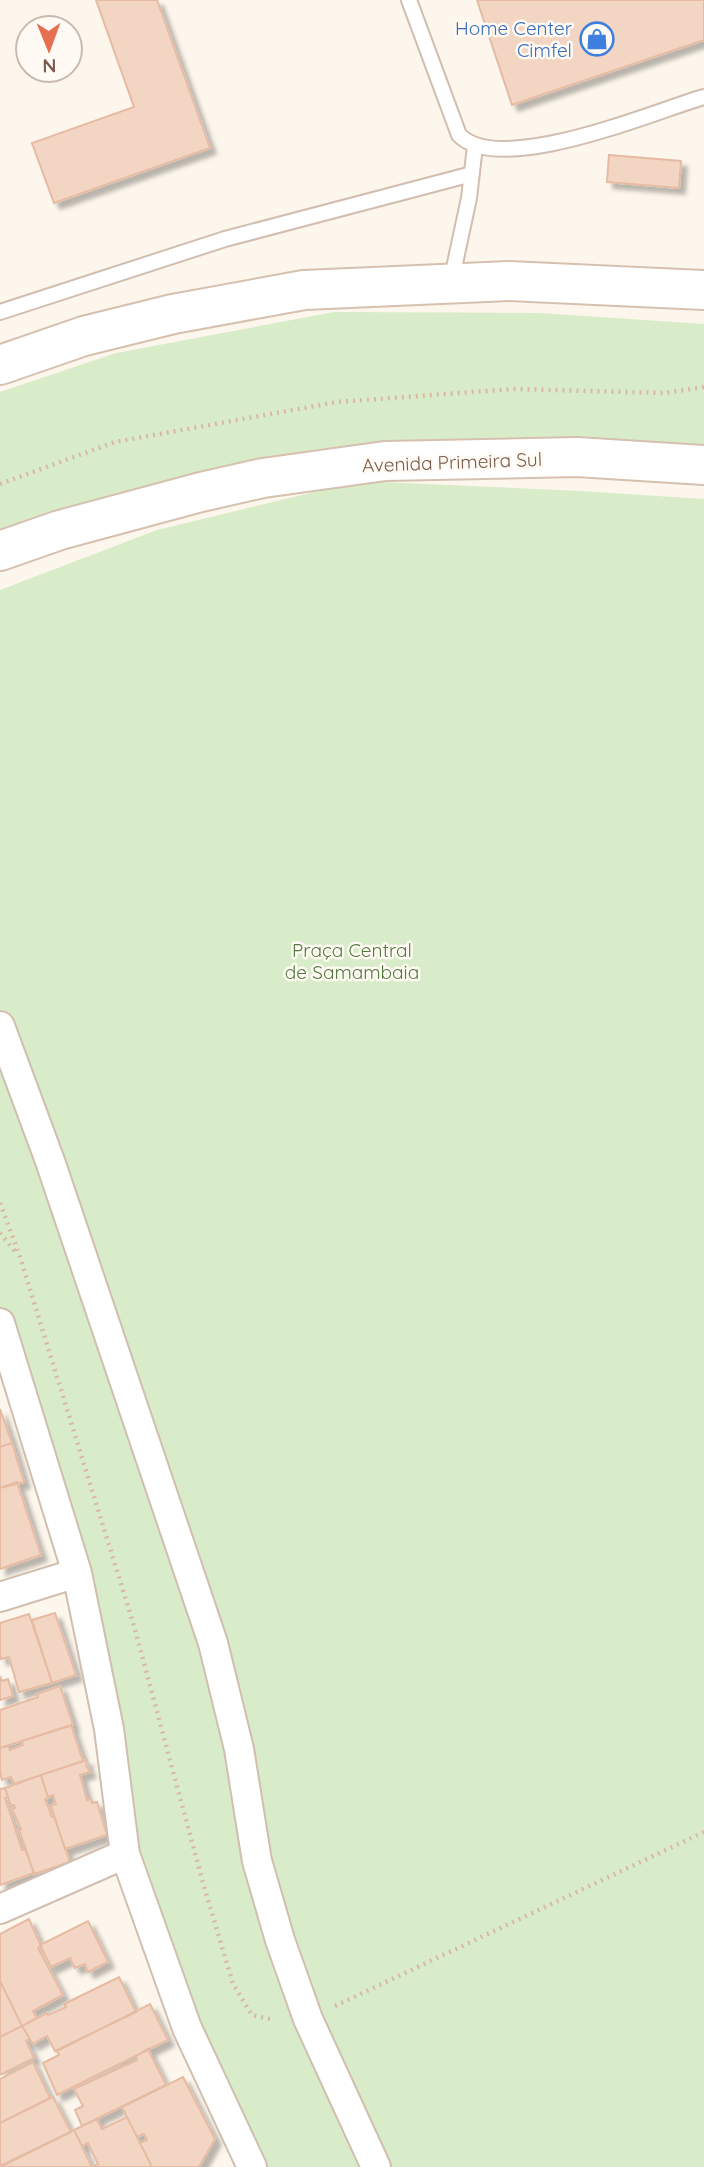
<svg xmlns="http://www.w3.org/2000/svg" width="704" height="2167" font-family="Quicksand,sans-serif">
	<defs>
		<filter id="shadow"><feDropShadow dx="6" dy="6" stdDeviation="2" flood-color="#0004"/></filter>
	</defs>
	<rect width="100%" height="100%" fill="#fdf6ec"/>
	<path fill="#d8ecc9" d="M334 312 539 313 704 324V451L351 453 0 545V392L116 353Z
		M360 481 580 491 704 499V2167H252L158 1951 109 1729 0 1331V590L157 530Z"/>
	<path fill="#f3d5c3" stroke="#e6bba3" stroke-width="2" filter="url(#shadow)" d="M96 0H157L210 148 54 203 32 143 134 107Z
		M477 0H704V40L512 105Z
		M609 155 681 161 679 188 607 182Z
		M0 1409 12 1443 0 1447Z
		M12 1443 24 1482 0 1488V1447Z
		M17 1482 41 1555 0 1569V1488Z
		M55 1613 76 1675 52 1683 32 1620Z
		M29 1614 52 1683 19 1692 9 1657 1 1659 0 1655V1623Z
		M0 1676 2 1681 8 1679 13 1696 0 1700Z
		M60 1686 73 1725 0 1748V1710L38 1697 37 1694Z
		M71 1725 83 1761 14 1784 11 1777 2 1780 0 1773V1748L8 1746 10 1750 23 1745 22 1741Z
		M87 1760 86 1765 90 1772 80 1775 87 1800 91 1799 92 1803 97 1802 107 1835 65 1849 51 1806 56 1804 53 1795 48 1797 41 1775Z
		M41 1775 48 1798 45 1799 52 1817H54L70 1862 34 1874 19 1829H21L12 1809 15 1808 14 1805 11 1806 5 1788Z
		M5 1788 8 1797 5 1798 22 1850 25 1849 34 1873 0 1885V1789Z
		M29 1919 41 1946 38 1948 63 1995 33 2011 37 2018 22 2026 0 1981V1934Z
		M88 1921 108 1962 88 1972 85 1964 75 1968 70 1958 51 1967 40 1945Z
		M119 1977 136 2012 55 2051 47 2036 33 2044 22 2026 47 2013 48 2015 66 2007 64 2004Z
		M0 1981 22 2026 0 2037Z
		M150 2004 168 2040 57 2095 43 2063 59 2055 57 2051Z
		M22 2026 30 2039 26 2041 34 2058 0 2075V2037Z
		M148 2049 166 2085 82 2126 75 2110 83 2106 74 2089 137 2060 136 2056Z
		M33 2062 50 2098 0 2123V2079Z
		M183 2077 215 2139 199 2167H152L140 2143 147 2140 144 2134 137 2137 122 2107Z
		M53 2097 71 2132 0 2167V2123Z
		M127 2117 152 2167H92L98 2164 88 2143 82 2146 74 2130 97 2119 102 2129Z
		M74 2130 92 2167H4L2 2165Z"/>
	<g fill="none" stroke-linecap="round" stroke-linejoin="round">
		<defs>
			<path id="lane" d="M409 0 459 135C501 177 652 112 704 97
				M451 282 469 198 475 146
				M0 312 225 239 472 174"/>
			<path id="street" d="M0 1026 50 1161 213 1643 239 1749 257 1861 280 1940 308 2019 376 2167
				M0 1323 77 1573 109 1729 125 1854 187 2028 252 2167
				M0 1597 77 1573
				M0 1909 125 1854"/>
			<path id="secondary" d="M0 365 84 336 173 314 304 290 509 281 704 290
				M0 551 60 530 201 492 263 478 385 461 577 457 704 465"/>
		</defs>
		<use href="#lane" stroke="#d1beb0" stroke-width="18"/>
		<use href="#street" stroke="#d1beb0" stroke-width="32"/>
		<use href="#secondary" stroke="#d6c0b0" stroke-width="42"/>
		<path stroke="#d9b8a5" stroke-width="4.5" stroke-dasharray="2 5" stroke-linecap="butt" d="M0 484 115 442 337 402 514 389 665 393 704 387
			M0 1203 20 1257 134 1626 203 1883 233 1984 252 2015 274 2020
			M0 1233 17 1254
			M335 2006 704 1832"/>
		<use href="#lane" stroke="#fff" stroke-width="14"/>
		<use href="#street" stroke="#fff" stroke-width="28"/>
		<use href="#secondary" stroke="#fff" stroke-width="38"/>
	</g>
	<defs>
		<symbol id="shop-ring" viewBox="-11 -11 22 22"><circle r="9.5" fill="#fffaf3" stroke="#3f7fe0" stroke-width="1.5"/><path d="M-5-2.5h2.3a2.7 3.5 0 0 1 5.4 0H5L5.5 6h-11ZM-1.5-2.5h3a1.5 2.3 0 0 0-3 0Z" fill="#3f7fe0"/></symbol>
	</defs>
	<g fill-rule="evenodd">
		<use href="#shop-ring" x="578" y="20" width="38" height="38"/>
	</g>
	<g text-anchor="middle" stroke-width="5" stroke-linejoin="round" paint-order="stroke">
		<g font-size="19" fill="#366cbe" stroke="#fffaf3" text-anchor="end">
			<text x="572" y="35">Home Center<tspan x="572" dy="22">Cimfel</tspan></text>
		</g>
		<g font-size="19" fill="#7a5c4d" stroke="#fffaf3">
			<text transform="translate(452 462) rotate(-2)" y="7">Avenida Primeira Sul</text>
		</g>
		<g font-size="19" fill="#537a41" stroke="#fffaf3">
			<text x="352" y="957">Praça Central<tspan x="352" dy="22">de Samambaia</tspan></text>
		</g>
	</g>
	<g transform="translate(49 49) rotate(179)"><circle r="33" fill="#fffaf3" stroke="#cabbb1" stroke-width="2"/>
	<path d="M0-5L12 26L0 18L-12 26Z" fill="#e76f51"/>
	<text y="-10" font-size="19" font-weight="bold" text-anchor="middle" fill="#7a5c4d">N</text>
	</g>
</svg>
